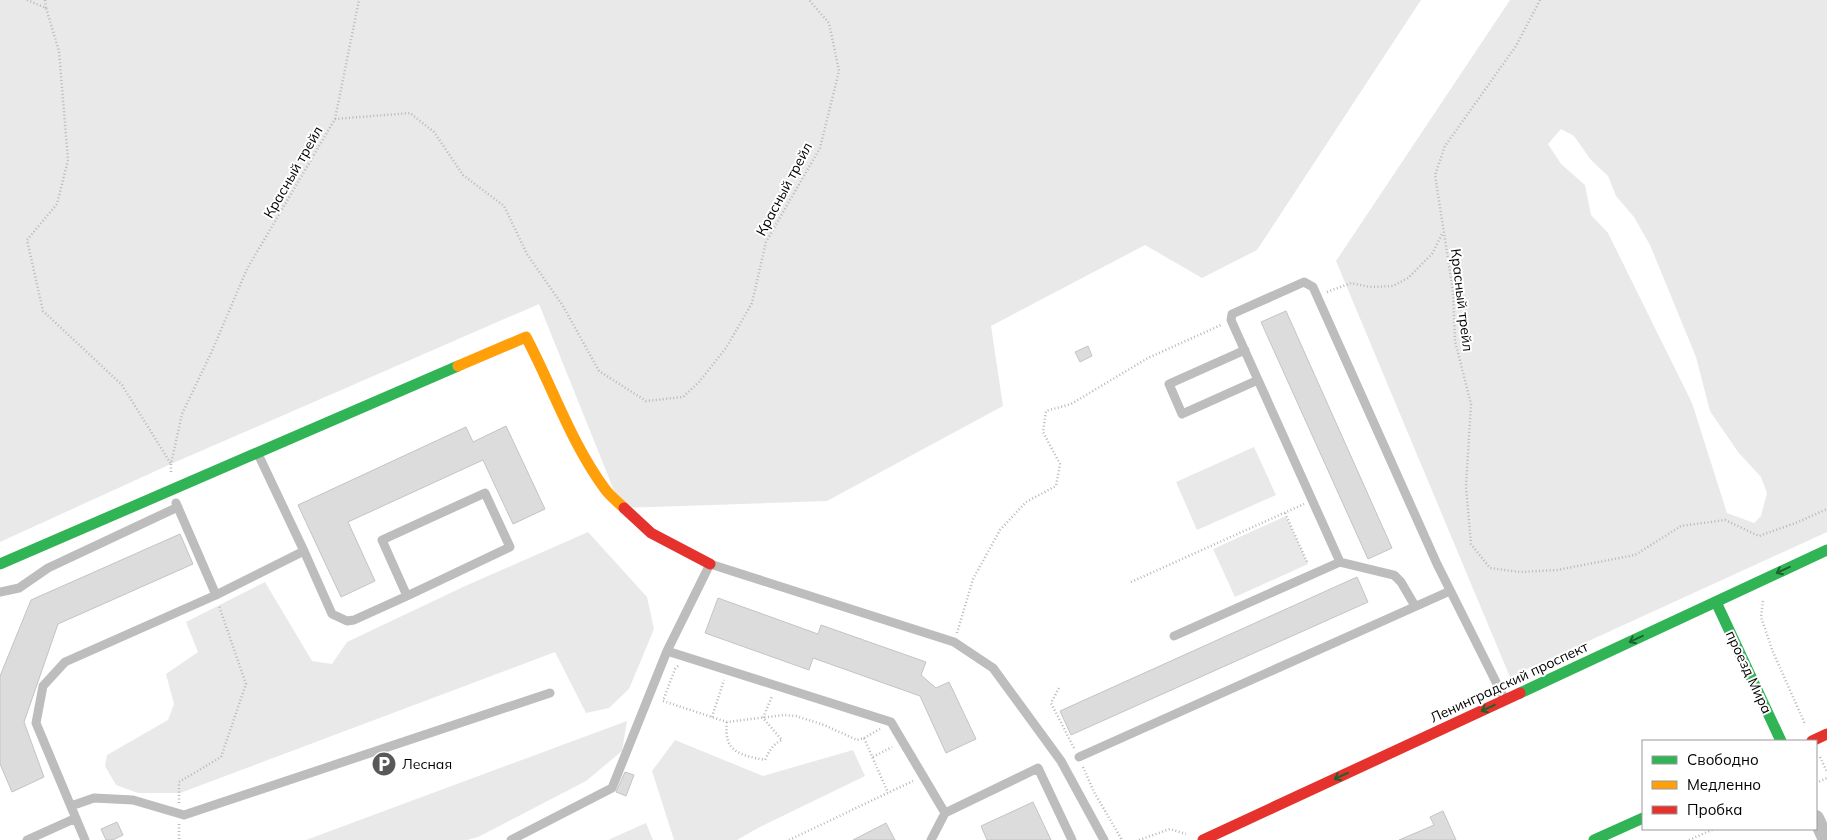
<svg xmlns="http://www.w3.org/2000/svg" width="1827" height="840" font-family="Mulish,sans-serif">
	<rect width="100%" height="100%" fill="#fff"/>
	<path fill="#e9e9e9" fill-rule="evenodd" d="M0 0H1421L1257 250 1202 278 1145 245 991 326 1003 406 827 501 621 508 539 304 171 464 0 542Z
		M1510 0H1827V532L1510 677 1336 261ZM1561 129 1574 136 1591 160 1608 176 1616 196 1634 217 1650 245 1696 357 1710 411 1738 452 1761 477 1767 493 1761 516 1754 523 1727 513 1692 403 1608 233 1591 215 1585 185 1561 164 1548 144Z
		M1254 447 1276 495 1197 530 1176 482Z
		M1286 516 1308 564 1235 597 1213 549Z
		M588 532 647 597 654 629 629 689 609 708 586 713 555 652 180 793H138L116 785 105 766 107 755 168 720 174 704 166 674 198 652 186 622 265 582 312 661 332 664 347 642 463 587Z
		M627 721 622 751 586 781 478 837 467 840H306Z
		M675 740 763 776 853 750 865 776 758 828 737 840H674L652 771Z
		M646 823 653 840H608Z"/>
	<path fill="#dcdcdc" stroke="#c4c4c4" d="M1286 311 1392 548 1368 559 1261 322Z
		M1088 346 1092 356 1080 362 1075 352Z
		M506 426 545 509 513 524 483 460 348 522 375 581 341 597 298 505 466 427 473 442Z
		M180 534 193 564 58 624 24 722 44 777 12 792 0 764V676L31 600Z
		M1357 577 1368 602 1071 735 1060 711Z
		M718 598 818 634 821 625 926 662 921 675 936 688 949 682 976 739 946 753 920 696 813 658 809 670 705 633Z
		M625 772 634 775 626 796 616 792Z
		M1033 802 1051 840H987L981 826Z
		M1443 811 1456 840H1399L1434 825 1430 817Z
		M117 822 123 835 113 840H106L101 829Z
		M886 823 895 840H853Z"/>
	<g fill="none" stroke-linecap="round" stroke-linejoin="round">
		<path stroke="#b8b8b8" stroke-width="2.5" stroke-dasharray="1 2.5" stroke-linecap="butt" d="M27 0 46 8 59 51 68 160 57 204 27 240 43 311 122 385 171 464
			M45 0 46 8
			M1540 0 1516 46 1445 146 1435 175 1453 291 1455 341 1471 404 1466 486 1471 544 1490 568 1520 572 1557 570 1635 555 1681 526 1725 520 1759 536 1798 522 1827 509
			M335 119 410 113 434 132 463 175 504 206 527 254 563 306 599 371 646 401 683 397 699 382 726 348 752 303 766 242 820 148 839 71 829 23 809 0
			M1327 292 1351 283 1370 287 1393 286 1408 278 1432 254 1443 232
			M171 472V464L182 414 212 351 247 269 335 119 359 0
			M1285 513 1308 564
			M1131 582 1304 504
			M1763 601 1761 617 1773 652 1805 724
			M957 633 973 579 1000 530 1026 502 1056 486 1060 464 1043 432 1046 411 1071 404 1148 358 1221 325
			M678 666 675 669 663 701 727 722 784 715 796 716 824 725 857 740 864 738 888 793
			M1059 688 1051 703 1074 748
			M712 717 724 680
			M727 722C723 752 740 755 765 760 769 751 773 744 782 740L763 718 772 696
			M864 738 880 729
			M873 757 892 747
			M1820 757 1827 772
			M1083 767 1094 792 1122 840
			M1816 783 1827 778
			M179 803V782L221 757 246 684 219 606
			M179 824V840
			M789 840 913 781
			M1139 840 1170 829 1186 834
			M1689 840 1714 829"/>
		<path stroke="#bdbdbd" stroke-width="9" d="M1245 350 1169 384 1182 414 1258 380
			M258 454 304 551
			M176 503 216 595
			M1340 562 1231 320 1232 314 1304 282 1313 287 1437 564 1505 700
			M0 592 19 588 48 568 178 507
			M1174 636 1340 562 1394 575 1401 582 1415 606
			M667 651 710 564 954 642 993 668 1061 761 1104 840
			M1079 757 1450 591
			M71 806 94 798 133 800 184 815 550 693
			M945 813 1038 768 1072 840
			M27 840 76 818
			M85 840 36 723 43 686 65 662 216 595 304 551 332 614 347 621 354 620 407 596 382 540 485 493 510 547 407 596
			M511 840 612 788 667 651 891 722 945 813 931 840"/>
		<path stroke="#bdbdbd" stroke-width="16" d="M1816 818 1826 840"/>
		<path stroke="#30b455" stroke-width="11" d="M0 564 458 366
			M1716 602 1781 741
			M1520 693 1827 550
			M1594 840 1643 818"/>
		<path stroke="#ff9f0a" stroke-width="11" d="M458 366 526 337C553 388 571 443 605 489 610 496 618 502 624 508"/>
		<path stroke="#e5322d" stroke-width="11" d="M624 508 651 533 710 564
			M1812 741 1827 734
			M1203 840 1520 693"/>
	</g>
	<defs><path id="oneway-shaft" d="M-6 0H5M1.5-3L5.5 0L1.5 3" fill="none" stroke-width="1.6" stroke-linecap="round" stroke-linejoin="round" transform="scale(1.25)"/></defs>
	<g stroke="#1a632f">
		<use href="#oneway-shaft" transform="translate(1783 570) rotate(155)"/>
		<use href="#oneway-shaft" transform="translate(1636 639) rotate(155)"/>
		<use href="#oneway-shaft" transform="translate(1488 708) rotate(155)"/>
		<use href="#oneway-shaft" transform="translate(1341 776) rotate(155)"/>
	</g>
	<defs>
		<symbol id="parking-disc" viewBox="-11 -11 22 22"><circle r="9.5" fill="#595959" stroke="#fff"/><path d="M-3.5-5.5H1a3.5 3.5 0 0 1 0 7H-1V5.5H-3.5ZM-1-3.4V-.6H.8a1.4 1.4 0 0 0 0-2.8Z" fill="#fff"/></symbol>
	</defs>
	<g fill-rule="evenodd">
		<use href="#parking-disc" x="370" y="750" width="28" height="28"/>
	</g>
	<g text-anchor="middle" stroke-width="4" stroke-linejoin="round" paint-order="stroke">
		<g font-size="14" fill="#000" stroke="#fff">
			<text transform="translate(293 172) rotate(-60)" y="5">Красный трейл</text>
			<text transform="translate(784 189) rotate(-62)" y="5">Красный трейл</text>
			<text transform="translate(1462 300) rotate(83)" y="5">Красный трейл</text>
			<text transform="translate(1749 672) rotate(65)" y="5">проезд Мира</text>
			<text transform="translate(1509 682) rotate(-25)" y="5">Ленинградский проспект</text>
		</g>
		<g font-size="14" fill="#000" stroke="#fff" text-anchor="start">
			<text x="402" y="769">Лесная</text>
		</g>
	</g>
	<rect x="1642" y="740" width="175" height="90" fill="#ffffff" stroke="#999999"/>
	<rect x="1652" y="756" width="25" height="8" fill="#30b455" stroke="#999999"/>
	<text x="1687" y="765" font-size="15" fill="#000000">Свободно</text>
	<rect x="1652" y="781" width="25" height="8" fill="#ff9f0a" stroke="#999999"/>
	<text x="1687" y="790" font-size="15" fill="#000000">Медленно</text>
	<rect x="1652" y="806" width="25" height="8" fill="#e5322d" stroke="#999999"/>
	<text x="1687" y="815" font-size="15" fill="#000000">Пробка</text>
</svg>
